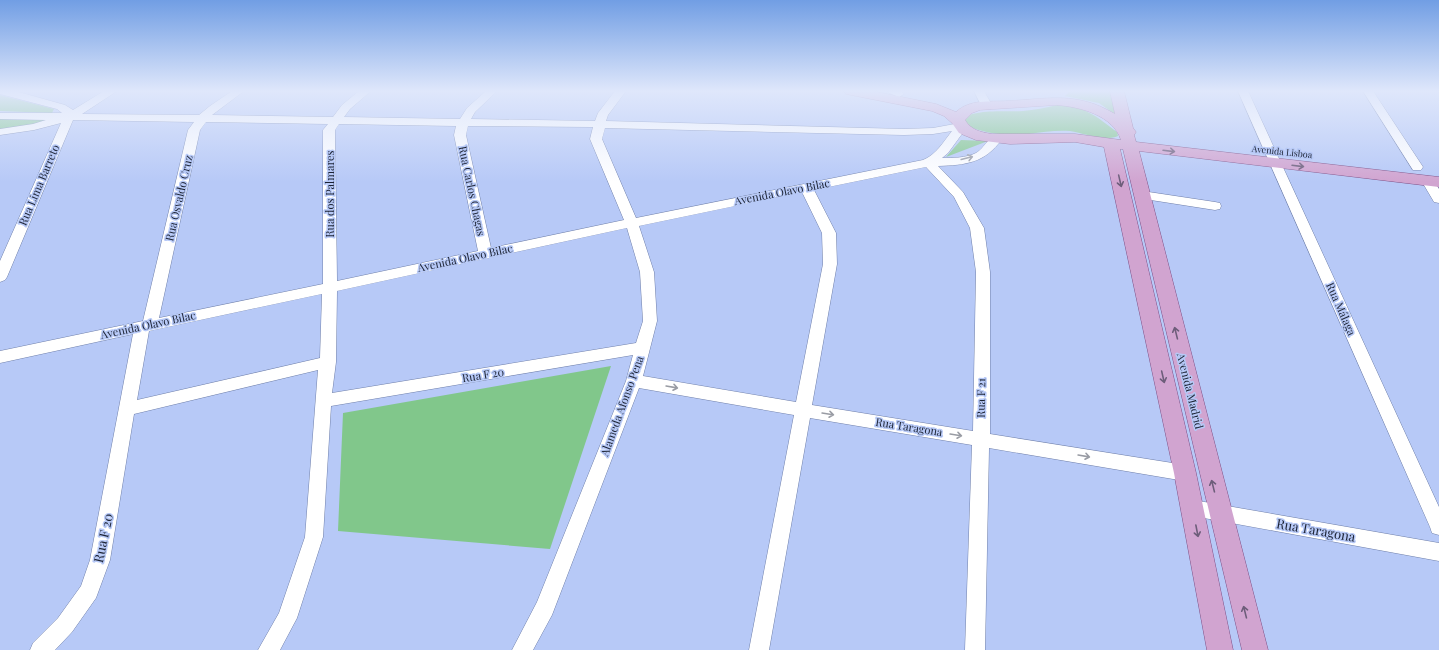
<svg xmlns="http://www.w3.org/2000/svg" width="1439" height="650" font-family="'Playfair Display',serif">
	<rect width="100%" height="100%" fill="#b7c9f7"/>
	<path fill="#81c78b" d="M1070 91H1114L1120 118 1099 103 1065 96Z
		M0 95 54 109 52 113 0 111Z
		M1057 105C1084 105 1097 117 1117 132L1118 136C1104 142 1084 133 1070 131 1056 130 1043 132 1029 134 1008 136 984 134 966 125L964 118C975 109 1008 112 1023 111 1034 110 1046 108 1057 105Z
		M0 119 46 120 34 125 0 130Z
		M961 140 988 141 946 157Z
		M611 366 550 549 338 531 343 413Z"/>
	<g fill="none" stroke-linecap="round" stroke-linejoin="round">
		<defs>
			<path id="minor" d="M0 91H15L65 105 73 110 104 91H117L82 114 199 115 210 106 232 91H244L212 115 333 117 342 105 359 91H371L350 109 344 117 460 119 467 108 486 91H497L475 112 471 119 595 121 598 113 615 91H626L608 115 606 121 904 129 933 128 960 123 964 124 967 127 948 153 942 158C953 158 966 158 976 153 985 148 989 134 1000 137L1002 139C985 163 966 165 938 166L963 192 984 228 990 272V434L1185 465 1191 468 1194 473 1191 478 1185 481 989 448 985 650H965L972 445 810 418 769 650H749L794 415 639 388 552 615 533 650H512L537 602 626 381 633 355 331 406 323 537 297 618 280 650H258L279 613 305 537 318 370 134 414 110 560 96 598 72 632 55 650H30L33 643 58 618 81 586 90 560 133 334 0 363V351L143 321 188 130 194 122 73 120 7 277 5 280 0 282V261L61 123 34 130 0 135V129L33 124 46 120 0 119V113H62L57 109 0 94ZM206 122 328 124 323 130V284L159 318 200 130ZM339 124 456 126 454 135 478 251 337 281 335 130ZM468 126 593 127 590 139 624 220 491 248 466 135ZM605 128 904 135 933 134 952 131C944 141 936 155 923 160L636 218 602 139ZM926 167 954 197 970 228 976 272 973 431 812 405 837 264 836 233 814 190ZM802 192 822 233 823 264 796 402 643 376 657 321 654 272 639 226ZM627 228 640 272 643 321 636 343 332 393 336 362 337 291ZM322 294 320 358 137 400 149 331Z
				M888 91H901L904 94 899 97 889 93Z
				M974 91H984L993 107 991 109H983Z
				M1238 91H1248L1439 507V535L1432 533 1430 527Z
				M1363 91H1373L1423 167 1421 170H1413Z
				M1427 176 1431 177 1439 189V203L1434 202 1421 180 1423 177Z
				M1142 191 1215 202 1220 203 1221 206 1220 209 1215 210 1138 198 1136 195 1138 192Z
				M1193 500 1439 543V561L1193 516 1187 514 1184 508 1187 502Z"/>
			<path id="major" d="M844 91H872L936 104 956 112C970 99 989 102 1007 101 1049 99 1076 91 1115 114L1110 91H1124L1133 128 1136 132 1134 135 1136 142 1439 177V187L1139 151 1268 650H1242L1123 149H1120L1196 473 1233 650H1207L1174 473 1104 147 1075 142 1010 144 976 140 959 133 952 123 944 116 932 111 851 95 846 94ZM1057 105C1080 107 1113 115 1121 140L1075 134H992C980 132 971 130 965 120L972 113 980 110Z"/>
		</defs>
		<use href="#minor" stroke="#7080aa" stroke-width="1"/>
		<use href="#major" stroke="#7e5085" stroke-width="1"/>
		<use href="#minor" fill="#fff" fill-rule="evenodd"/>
		<use href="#major" fill="#d1a4d0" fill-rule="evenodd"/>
	</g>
	<defs><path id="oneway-shaft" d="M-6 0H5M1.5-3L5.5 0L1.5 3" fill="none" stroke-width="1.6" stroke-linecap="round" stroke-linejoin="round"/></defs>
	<g stroke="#6d5d7a">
		<use href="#oneway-shaft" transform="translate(1169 151) rotate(7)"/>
		<use href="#oneway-shaft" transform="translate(1298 166) rotate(7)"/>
		<use href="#oneway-shaft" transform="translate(1120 181) rotate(77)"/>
		<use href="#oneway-shaft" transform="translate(1176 333) rotate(-104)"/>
		<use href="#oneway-shaft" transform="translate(1163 377) rotate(77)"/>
		<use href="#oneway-shaft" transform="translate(1213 486) rotate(-104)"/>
		<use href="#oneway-shaft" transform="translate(1197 531) rotate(79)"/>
		<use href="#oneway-shaft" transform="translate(1245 612) rotate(-104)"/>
	</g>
	<g stroke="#999ca4">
		<use href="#oneway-shaft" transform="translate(967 158) rotate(-14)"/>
		<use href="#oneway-shaft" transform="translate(672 387) rotate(10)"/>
		<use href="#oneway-shaft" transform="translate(828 414) rotate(9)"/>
		<use href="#oneway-shaft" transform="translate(956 435) rotate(9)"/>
		<use href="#oneway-shaft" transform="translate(1084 456) rotate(10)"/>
	</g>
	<linearGradient id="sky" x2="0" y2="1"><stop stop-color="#719ee4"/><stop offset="0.5" stop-color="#dfe7fb"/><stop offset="1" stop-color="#dfe7fb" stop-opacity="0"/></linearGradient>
	<rect width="1439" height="182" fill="url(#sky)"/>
	<g text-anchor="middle" stroke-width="3" stroke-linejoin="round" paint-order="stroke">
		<g font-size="9" fill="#1c2334" stroke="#b7c9f7">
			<text transform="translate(1282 152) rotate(6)" y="3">Avenida Lisboa</text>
		</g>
		<g font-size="11" fill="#1c2334" stroke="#b7c9f7">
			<text transform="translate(39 185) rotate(-67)" y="4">Rua Lima Barreto</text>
			<text transform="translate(472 191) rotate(78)" y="4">Rua Carlos Chagas</text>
			<text transform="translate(782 192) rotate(-11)" y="4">Avenida Olavo Bilac</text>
			<text transform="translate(330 194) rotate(-90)" y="4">Rua dos Palmares</text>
			<text transform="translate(179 198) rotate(-77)" y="4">Rua Osvaldo Cruz</text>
			<text transform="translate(465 258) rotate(-12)" y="4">Avenida Olavo Bilac</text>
			<text transform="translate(1341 309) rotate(66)" y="4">Rua Málaga</text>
			<text transform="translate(148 325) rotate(-12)" y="4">Avenida Olavo Bilac</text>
			<text transform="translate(483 375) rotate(-9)" y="4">Rua F 20</text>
			<text transform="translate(1190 391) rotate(76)" y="4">Avenida Madrid</text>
			<text transform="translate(981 398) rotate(-89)" y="4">Rua F 21</text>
			<text transform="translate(622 406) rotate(-70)" y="4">Alameda Afonso Pena</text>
			<text transform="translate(909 427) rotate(9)" y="4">Rua Taragona</text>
		</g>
		<g font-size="13" fill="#1c2334" stroke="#b7c9f7">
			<text transform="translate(1316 530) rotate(10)" y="5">Rua Taragona</text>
			<text transform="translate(103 538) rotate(-78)" y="5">Rua F 20</text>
		</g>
	</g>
</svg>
